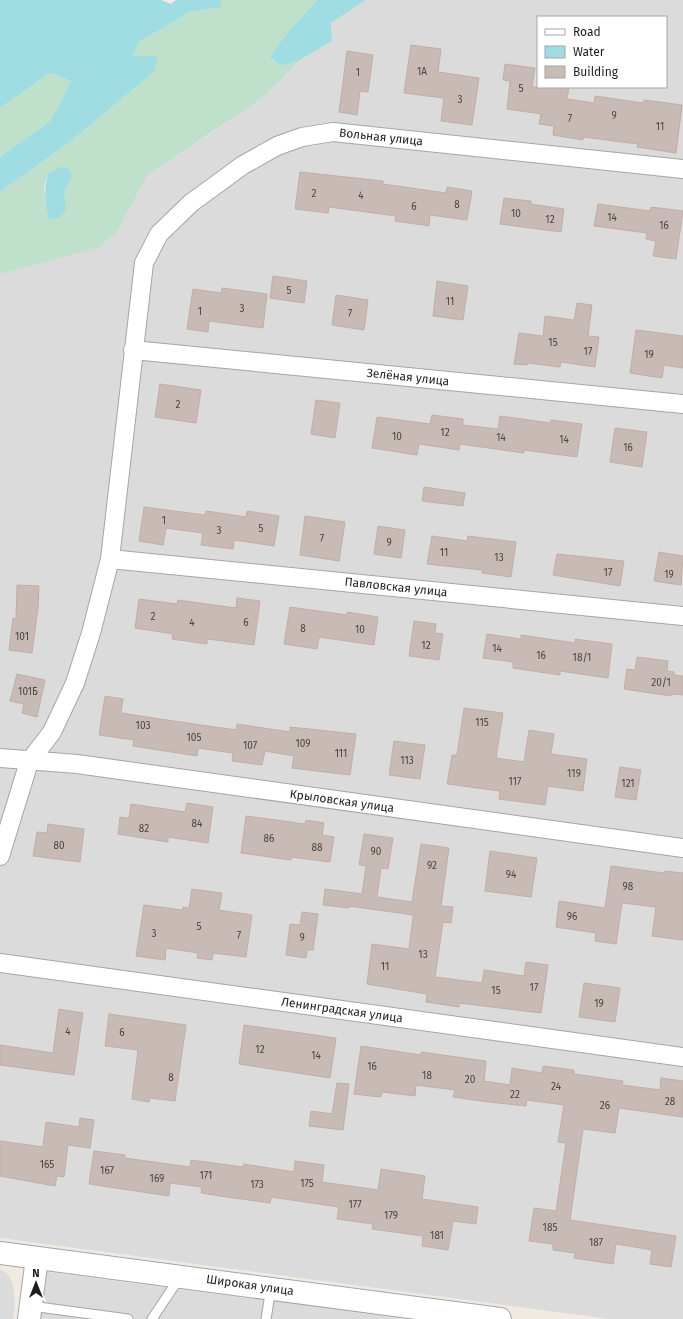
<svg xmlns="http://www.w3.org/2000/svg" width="683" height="1319" font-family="'Fira Sans',sans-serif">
	<rect width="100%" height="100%" fill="#f0eae3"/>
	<path fill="#dcdbdb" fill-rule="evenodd" d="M366 0H683V1319H609L0 1238V274L28 266 118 230 147 176 219 128 282 79 300 60 332 41 331 23ZM538 17H666V87H538Z
		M0 1269 8 1274 13 1284 15 1305 13 1319H0Z
		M47 1272 406 1319H39Z"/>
	<path fill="#bfe0cb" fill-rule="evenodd" d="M220 0H317L287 33 269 57 282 66 300 60 282 79 256 102 147 176 118 230 99 247 0 274V192L71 141 154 72 131 56 139 42 190 12 220 7ZM48 173 67 185 64 192 46 208 44 187Z
		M50 73 71 81 50 121 0 157V108Z"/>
	<path fill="#a0dde2" d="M0 0H161L171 4 176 0H220L221 7 190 12 139 42 132 56H158L154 72 71 141 0 192V157L50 121 71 81 50 73 0 108Z
		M317 0H366L331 23 332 41 300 60 282 66 269 57 287 33Z
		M60 167 69 168 72 178 64 192 66 211 59 218 49 219C44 203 44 189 48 173Z"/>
	<path fill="#c8bbb6" stroke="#c3ada4" d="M411 45 441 49 438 72 479 78 472 125 441 121 444 98 404 93Z
		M347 51 373 55 368 92 360 91 357 115 339 112Z
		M505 64 535 68 532 87H569L567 99 594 103 595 96 643 103 644 100 682 105 676 153 637 147 638 144 583 137V140L553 135 554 126 539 124 541 114 507 109 510 81 503 80Z
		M300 172 383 181V184L446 193 447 187 472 191 467 220 430 215 429 226 395 221 396 216 329 207 328 213 295 209Z
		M504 198 531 201V204L564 209 561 232 500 224Z
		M598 204 650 211 651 207 683 211 676 259 653 256 656 241 646 239 647 233 594 226Z
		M273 276 307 281 304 303 270 298Z
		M437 281 468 286 463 320 433 316Z
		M222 288 267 294 263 328 209 321 208 332 187 329 193 289 221 293Z
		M336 295 368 300 364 330 332 325Z
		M577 303 592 305 588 336 599 337 595 367 561 362 560 367 528 363 527 365 514 364 519 333 543 336 545 316 574 320Z
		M636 330 683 336V368L664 365 662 378 630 373Z
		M160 384 201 390 196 423 155 417Z
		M316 400 340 403 335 438 311 434Z
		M432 415 463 419V425L498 429 500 416 551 423V420L582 424 577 457 524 450V453L460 444 459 450 419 444 417 455 372 448 377 417 430 424Z
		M615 428 647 432 642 467 610 462Z
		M424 487 465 493 463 506 422 501Z
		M144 507 205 515 206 511 246 517 247 511 279 516 274 546 234 540 233 549 201 545 203 533 166 528 163 545 139 541Z
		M305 516 345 522 339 561 300 555Z
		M378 526 405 530 401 558 374 554Z
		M432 536 467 541 468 536 516 542 511 577 482 573V570L427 564Z
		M659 552 683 556 681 585 654 581Z
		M557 554 624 561 620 586 553 575Z
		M17 585 39 586 38 608 32 653 9 650 13 618 16 619Z
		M237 598 260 601 254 645 207 639V644L172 639 173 634 135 628 139 599 177 604 178 600 236 608Z
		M290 607 347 615V612L378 617 374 645 319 637 317 649 284 644Z
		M414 621 436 624 435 633 443 634 439 660 409 656Z
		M487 634 521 639V635L575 643V639L612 644 608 678 560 671V675L513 668V662L483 658Z
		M637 657 668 661 667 671 674 672V675L683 676V695L671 694V696L624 689 627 669 635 670Z
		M17 674 45 680 37 717 22 713 24 704 10 701Z
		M105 696 123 699 121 713 160 719 236 730 237 724 290 732V727L356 734 350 775 292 768 294 756 265 751 262 765 232 761 233 753 198 748 197 756 133 746 134 740 99 735Z
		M464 708 503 713 496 758 524 762 529 730 554 734 551 754 587 759 583 791 548 786 545 805 499 799 500 791 447 784 452 755H457Z
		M394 741 425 745 420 779 389 775Z
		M620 767 641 770 636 800 615 797Z
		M187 803 213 807 208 843 168 837V842L118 834 120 817 129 818 131 804 185 812Z
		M246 816 305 824 306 820 324 823 322 835 334 837 330 862 291 857V860L241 853Z
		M48 824 84 829 80 862 33 856 37 832 47 833Z
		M364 834 393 838 388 869 381 868 377 897 412 902 421 844 449 848 441 906 453 907 451 923 443 922 435 977 482 983 484 970 524 976 526 962 548 965 541 1013 459 1003V1007L426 1002 427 994 367 984 372 944 409 949 413 918V915L349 906V908L323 905 325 889 362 894 366 866 359 865Z
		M490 851 537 858 531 897 485 891Z
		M611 866 664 873 665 871 683 873V940L652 936 656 907 622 903 616 944 595 941 596 933 556 927 559 901 605 908Z
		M192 889 222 893 219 910 252 915 246 957 213 953 212 960 197 958 198 953 166 948 165 960 136 956 144 905 183 910V907L189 908Z
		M302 912 318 914 313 950H307L306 958 286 955 290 924 300 925Z
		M584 983 620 988 615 1022 579 1017Z
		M59 1009 83 1013 74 1075 0 1065V1045L53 1053Z
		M109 1014 186 1025 175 1101 150 1098 149 1102 132 1099 138 1050 105 1046Z
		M244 1025 336 1038 330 1078 239 1064Z
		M361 1046 421 1055V1052L486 1061 484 1081 510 1085 512 1068 542 1073 543 1066 574 1070V1074L623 1081 622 1085 660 1090 661 1078 683 1081V1117L619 1108 615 1133 583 1129 570 1220 676 1236 671 1267 650 1264 652 1250 616 1244 613 1264 574 1258 575 1253 553 1250V1244L529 1241 534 1208 556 1211 566 1143 558 1142 564 1105 527 1100 526 1106 481 1101 453 1097 455 1090 416 1085 415 1096 382 1092 381 1097 354 1094Z
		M337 1083 349 1084 343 1130 309 1126 311 1111 332 1114Z
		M80 1118 94 1120 90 1148 68 1145 64 1177 57 1176 55 1186 0 1176V1141L43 1147 46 1122 79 1127Z
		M94 1151 125 1155V1158L190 1167 191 1160 243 1167 244 1164 294 1172 295 1161 324 1165 322 1182 378 1190 381 1169 425 1176 422 1199 478 1207 476 1224 453 1221 448 1250 422 1246 423 1236 372 1229 373 1224 337 1219 339 1207 271 1197 270 1203 220 1196 201 1193 202 1187 170 1183 169 1196 89 1184Z"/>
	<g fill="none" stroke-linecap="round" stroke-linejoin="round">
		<defs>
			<path id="service" d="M31 1306 128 1319
				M152 1319 180 1277
				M266 1319 271 1288"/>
			<path id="minor" d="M133 350 683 404
				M110 559 683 616
				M0 758 77 764 683 848
				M0 856 29 762 52 732 75 683 91 633 110 559 144 263 159 234 191 203 243 165 277 146 302 137 333 132 683 169
				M0 963 683 1057"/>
			<path id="tertiary" d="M0 1253 500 1319
				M29 1319 37 1258"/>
		</defs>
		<use href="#service" stroke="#a5a5a5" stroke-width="11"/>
		<use href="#minor" stroke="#a5a5a5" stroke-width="20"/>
		<use href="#tertiary" stroke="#a5a5a5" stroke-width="24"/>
		<use href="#service" stroke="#fff" stroke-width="9"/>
		<use href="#minor" stroke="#fff" stroke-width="18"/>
		<use href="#tertiary" stroke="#fff" stroke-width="22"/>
	</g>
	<g text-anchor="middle" stroke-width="3.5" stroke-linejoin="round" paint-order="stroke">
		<g font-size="10" fill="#484544">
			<text x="422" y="75">1А</text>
			<text x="358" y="76">1</text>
			<text x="521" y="92">5</text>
			<text x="460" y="103">3</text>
			<text x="614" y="119">9</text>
			<text x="570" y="122">7</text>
			<text x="660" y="130">11</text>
			<text x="314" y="197">2</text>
			<text x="361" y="199">4</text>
			<text x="457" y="208">8</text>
			<text x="414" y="210">6</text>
			<text x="516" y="217">10</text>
			<text x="612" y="221">14</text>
			<text x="550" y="223">12</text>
			<text x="664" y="229">16</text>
			<text x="289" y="294">5</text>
			<text x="450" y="305">11</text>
			<text x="242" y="312">3</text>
			<text x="200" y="315">1</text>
			<text x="350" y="317">7</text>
			<text x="553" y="346">15</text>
			<text x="588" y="355">17</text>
			<text x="649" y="358">19</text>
			<text x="178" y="408">2</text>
			<text x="445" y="436">12</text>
			<text x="397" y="440">10</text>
			<text x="501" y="441">14</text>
			<text x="564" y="443">14</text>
			<text x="628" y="451">16</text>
			<text x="164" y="524">1</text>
			<text x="261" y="532">5</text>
			<text x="219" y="534">3</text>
			<text x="322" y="542">7</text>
			<text x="389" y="546">9</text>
			<text x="444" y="556">11</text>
			<text x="499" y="561">13</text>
			<text x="608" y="576">17</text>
			<text x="669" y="578">19</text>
			<text x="153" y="620">2</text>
			<text x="192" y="626">4</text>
			<text x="246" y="626">6</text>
			<text x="303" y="632">8</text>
			<text x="360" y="633">10</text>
			<text x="22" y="640">101</text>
			<text x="426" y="649">12</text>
			<text x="497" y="652">14</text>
			<text x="541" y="659">16</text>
			<text x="582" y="661">18/1</text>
			<text x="661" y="686">20/1</text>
			<text x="28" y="695">101Б</text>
			<text x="482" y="726">115</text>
			<text x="143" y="729">103</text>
			<text x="194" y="741">105</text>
			<text x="303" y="747">109</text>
			<text x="250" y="749">107</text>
			<text x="341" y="757">111</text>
			<text x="407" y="764">113</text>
			<text x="574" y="777">119</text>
			<text x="515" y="785">117</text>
			<text x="628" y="787">121</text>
			<text x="197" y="827">84</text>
			<text x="144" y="832">82</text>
			<text x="269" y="842">86</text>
			<text x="59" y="849">80</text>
			<text x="317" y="851">88</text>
			<text x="376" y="855">90</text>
			<text x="432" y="869">92</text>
			<text x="511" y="878">94</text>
			<text x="628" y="890">98</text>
			<text x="572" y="920">96</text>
			<text x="199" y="930">5</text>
			<text x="154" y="937">3</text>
			<text x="239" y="939">7</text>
			<text x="302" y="941">9</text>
			<text x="423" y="958">13</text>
			<text x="385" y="970">11</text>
			<text x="534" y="991">17</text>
			<text x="496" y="994">15</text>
			<text x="599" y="1007">19</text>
			<text x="68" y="1035">4</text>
			<text x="122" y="1036">6</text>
			<text x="260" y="1053">12</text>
			<text x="316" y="1059">14</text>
			<text x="372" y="1070">16</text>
			<text x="427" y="1079">18</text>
			<text x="171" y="1081">8</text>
			<text x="470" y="1083">20</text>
			<text x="556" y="1090">24</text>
			<text x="515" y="1098">22</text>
			<text x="670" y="1105">28</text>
			<text x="605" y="1109">26</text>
			<text x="47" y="1168">165</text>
			<text x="107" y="1174">167</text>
			<text x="206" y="1179">171</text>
			<text x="157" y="1182">169</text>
			<text x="307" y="1187">175</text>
			<text x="257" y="1188">173</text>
			<text x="355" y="1208">177</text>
			<text x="391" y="1219">179</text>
			<text x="550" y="1231">185</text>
			<text x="437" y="1239">181</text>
			<text x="596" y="1246">187</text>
		</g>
		<g font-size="12" fill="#1e1e1e" stroke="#fff">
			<text transform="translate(381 137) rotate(6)" y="4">Вольная улица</text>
			<text transform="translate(408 377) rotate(6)" y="4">Зелёная улица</text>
			<text transform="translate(396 587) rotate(6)" y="4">Павловская улица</text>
			<text transform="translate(342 801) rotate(8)" y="4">Крыловская улица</text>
			<text transform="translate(342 1010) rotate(8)" y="4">Ленинградская улица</text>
			<text transform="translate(250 1285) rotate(8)" y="4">Широкая улица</text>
		</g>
	</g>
	<rect x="537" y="16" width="130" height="72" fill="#ffffff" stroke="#a5a5a5"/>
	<rect x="545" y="29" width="20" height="6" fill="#ffffff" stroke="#a5a5a5"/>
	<text x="573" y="36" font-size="12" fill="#1e1e1e">Road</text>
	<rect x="545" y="46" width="20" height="12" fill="#a0dde2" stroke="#a5a5a5"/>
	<text x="573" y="56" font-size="12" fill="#1e1e1e">Water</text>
	<rect x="545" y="66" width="20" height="12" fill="#c8bbb6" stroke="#a5a5a5"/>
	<text x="573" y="76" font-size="12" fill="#1e1e1e">Building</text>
	<g transform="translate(36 1283)" stroke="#ffffff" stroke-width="3" paint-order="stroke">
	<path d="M0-3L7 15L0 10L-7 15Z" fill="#1e1e1e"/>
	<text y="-6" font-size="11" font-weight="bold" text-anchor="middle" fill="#1e1e1e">N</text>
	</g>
</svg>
